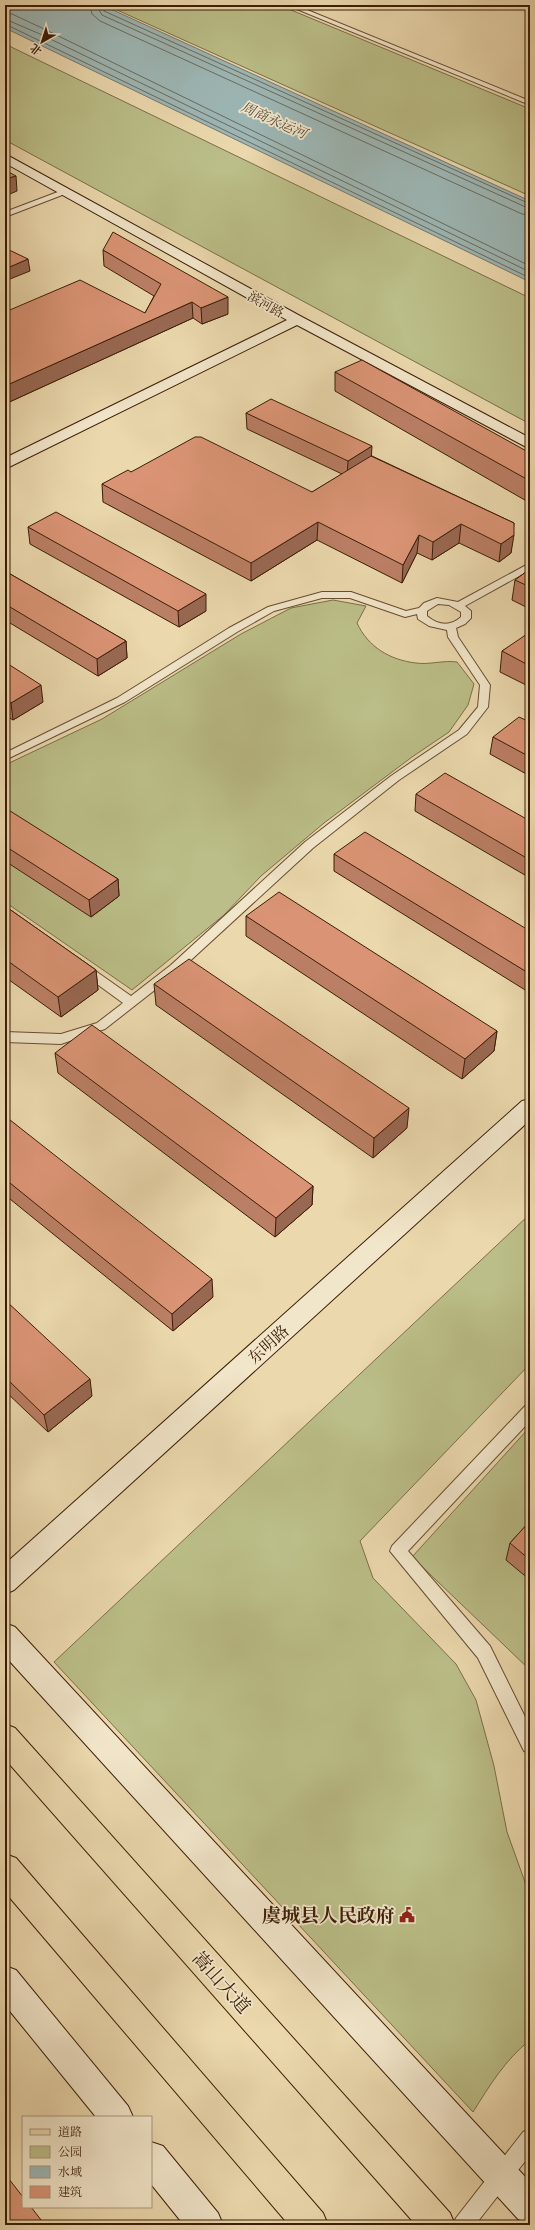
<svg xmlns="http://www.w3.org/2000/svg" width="535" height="2230" font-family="'Sorts Mill Goudy','Noto Serif SC',serif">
	<rect width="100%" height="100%" fill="#ebd8ad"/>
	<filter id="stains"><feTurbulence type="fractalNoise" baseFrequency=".005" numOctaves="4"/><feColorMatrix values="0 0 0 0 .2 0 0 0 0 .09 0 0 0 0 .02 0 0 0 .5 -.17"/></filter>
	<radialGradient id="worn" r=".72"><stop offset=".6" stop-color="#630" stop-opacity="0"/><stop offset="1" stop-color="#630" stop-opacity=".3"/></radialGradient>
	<path fill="#bbbe88" stroke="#7c6e48" d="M106 5H279L530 109V196Z
		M5 44 530 298V424L5 140Z
		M333 600 366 606 357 623C368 647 390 660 416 663 429 665 443 660 457 662L474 684 468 705 449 732 412 757 324 823 261 876 224 915 132 990 5 902V765L102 719 241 634 291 608Z
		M530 1214V1364L360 1541 373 1578 456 1664 476 1700 494 1766 507 1832 530 1896V2040C505 2060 490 2085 473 2112L54 1662Z
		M528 1429 530 1431V1670L412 1557Z"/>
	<path fill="#9db7b5" stroke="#76796f" d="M5 5H102L530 201V282L5 28Z"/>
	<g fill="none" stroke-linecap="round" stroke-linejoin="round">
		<path stroke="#6c6a5e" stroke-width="1" d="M90 5 92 14 100 21 522 214 530 215
			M96 5 102 15 530 209
			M101 5 104 11 530 204
			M5 13 12 14 42 28 530 266
			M5 19 40 34 530 272
			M5 24 530 278"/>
		<defs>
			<path id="lane" d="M287 5H295L530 101V105Z
				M63 190 70 192 5 217V212Z
				M530 563V570L465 606 471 611V618L465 624 456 628 458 637 490 685 488 707 467 734 399 780 313 848 179 971 105 1029 61 1044 5 1042V1032L61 1034 97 1023 123 1003 79 971 77 968 79 965H87L131 996 171 965 305 842 391 776 459 730 478 707 480 685 448 637 447 630 429 626 418 619 417 614 405 617 350 598H322L274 611 237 632 125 702 5 760V753L117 698 229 628 268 607 322 592H351L406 611 419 608 424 603 437 598 458 602ZM438 604 449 605 461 612V617C450 627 438 625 427 616V611Z
				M530 1405V1421L408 1551 490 1646 530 1727V1753L524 1751 478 1658 390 1551 392 1546 525 1406Z
				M530 2129V2155L475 2225H453L456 2218 523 2132Z"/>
			<path id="secondary" d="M5 154 302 317 530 438V449L297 325 5 469V458L287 320 5 163Z
				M530 1099V1120L14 1590 5 1594V1564L522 1101Z
				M5 1623 15 1627 530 2182V2224L518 2219 5 1656Z
				M5 1966 16 1970 128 2106 133 2117H96L5 2005Z
				M151 2142 163 2146 218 2213 223 2225H184L151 2184Z"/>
			<path id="primary" d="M5 1724 15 1728 450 2213 455 2225H416L5 1759Z
				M5 1854 16 1858 323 2213 328 2225H289L5 1892Z"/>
		</defs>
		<use href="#lane" stroke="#684c30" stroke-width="2"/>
		<use href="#secondary" stroke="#3c1d07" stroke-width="2"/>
		<use href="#primary" stroke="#3c1d07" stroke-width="2"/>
		<use href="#lane" fill="#f2e6ca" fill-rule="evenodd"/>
		<use href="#secondary" fill="#f2e6ca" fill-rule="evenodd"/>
		<use href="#primary" fill="#ebd8ad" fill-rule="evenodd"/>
	</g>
	<path fill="#bb7f65" stroke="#3c1d07" d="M103 250 228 314 202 324 193 318 5 404V312L145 313 154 296 104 266Z
		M335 372 530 453V503L335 391Z
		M246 413 372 456 514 523 511 553 499 562 459 543 432 560 417 553 402 583 317 540 251 581 103 502 102 484 131 472 312 492 342 474 247 429Z
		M28 527 206 611 179 627 30 544Z
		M530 569V609L512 600 515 580Z
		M5 571 126 641 127 658 98 676 5 620Z
		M530 635V687L500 672 502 651Z
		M5 662 43 702 13 720 5 715Z
		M530 722V776L490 754 493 737Z
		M416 794 530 821V878L415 811Z
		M5 810 118 879 119 896 91 917 5 861Z
		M334 854 530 931V993L334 871Z
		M5 906 96 970 98 990 61 1017 5 977Z
		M246 916 497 1031 494 1051 462 1079 246 936Z
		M154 984 407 1128 373 1158 156 1005Z
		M55 1053 313 1186 312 1205 275 1237 58 1073Z
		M5 1116 213 1297 173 1331 5 1195Z
		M5 1300 92 1396 48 1432 5 1391Z
		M530 1521V1580L506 1560 510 1543Z"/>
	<path fill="#996852" stroke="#3c1d07" d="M16 176 17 191 5 196V179Z
		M28 259 30 271 5 281V269Z
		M228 297V314L202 324 201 308Z
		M192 302 193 318 5 404V386Z
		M372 446 371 462 347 477 348 461Z
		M318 522 317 540 251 581V563Z
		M461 524 459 543 432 560 433 542Z
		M419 535 417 553 402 583 403 565Z
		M514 535 511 553 499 562 501 544Z
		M206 594V611L179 627 178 611Z
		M126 641 127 658 98 676 97 659Z
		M41 685 43 702 13 720 11 703Z
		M118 879 119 896 91 917 89 900Z
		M96 970 98 990 61 1017 58 997Z
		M497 1031 494 1051 462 1079 465 1059Z
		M409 1108 407 1128 373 1158 374 1138Z
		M313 1186 312 1205 275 1237 276 1218Z
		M212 1279 213 1297 173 1331 172 1314Z
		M90 1379 92 1396 48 1432 44 1415Z"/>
	<path fill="#da9475" stroke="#3c1d07" d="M5 170 16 176 5 179Z
		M113 232 228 297 201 308 192 302 5 386V312L80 280 145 313 161 284 103 250Z
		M5 248 28 259 5 269Z
		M362 360 530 453V481L335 372Z
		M271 399 372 446 348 461 246 413Z
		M195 437H201L312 492 371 456 514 523V535L501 544 461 524 433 542 419 535 403 565 318 522 251 563 102 484 128 470 131 472Z
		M56 512 206 594 178 611 28 527Z
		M530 569V587L515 580Z
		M5 571 126 641 97 659 5 604Z
		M527 634 530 635V666L502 651Z
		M5 662 41 685 11 703 5 700Z
		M519 717 530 722V757L493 737Z
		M445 773 530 821V860L416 794Z
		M7 809 118 879 89 900 5 846V810Z
		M365 832 530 931V974L334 854Z
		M279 892 497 1031 465 1059 246 916Z
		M5 906 96 970 58 997 5 959Z
		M189 959 409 1108 374 1138 154 984Z
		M92 1025 313 1186 276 1218 55 1053Z
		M5 1116 212 1279 172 1314 5 1179Z
		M5 1300 90 1379 44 1415 5 1377Z
		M530 1521V1560L510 1543Z
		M5 2174 23 2197V2207H31L45 2225H5Z"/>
	<defs>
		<symbol id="civic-bare" viewBox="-9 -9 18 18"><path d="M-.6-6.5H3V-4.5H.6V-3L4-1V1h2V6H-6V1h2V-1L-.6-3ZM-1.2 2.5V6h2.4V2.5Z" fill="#8f2418" stroke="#f2e6ca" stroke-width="2.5" paint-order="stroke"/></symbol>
	</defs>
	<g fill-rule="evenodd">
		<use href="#civic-bare" x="396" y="1904" width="22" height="22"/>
	</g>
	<g text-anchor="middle" stroke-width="3.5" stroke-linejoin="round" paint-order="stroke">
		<g font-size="13" fill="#3c1d07" stroke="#f2e6ca">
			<text transform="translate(266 304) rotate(29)" y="5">滨河路</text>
		</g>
		<g font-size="14" font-style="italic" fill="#594b3b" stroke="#f2e6ca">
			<text transform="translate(274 120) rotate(24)" y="5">周商永运河</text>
		</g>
		<g font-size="16" fill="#3c1d07" stroke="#f2e6ca">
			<text transform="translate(268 1344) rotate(-42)" y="6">东明路</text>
		</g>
		<g font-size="19" font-weight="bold" fill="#3c1d07" stroke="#f2e6ca" text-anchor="end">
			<text x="395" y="1922">虞城县人民政府</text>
		</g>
		<g font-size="19" fill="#3c1d07" stroke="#f2e6ca">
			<text transform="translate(222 1982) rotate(48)" y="7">嵩山大道</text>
		</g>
	</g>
	<rect width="535" height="2230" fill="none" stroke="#ebd8ad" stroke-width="20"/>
	<rect x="6" y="6" width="523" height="2218" fill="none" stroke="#3c1d07" stroke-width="2"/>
	<rect x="10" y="10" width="515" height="2210" fill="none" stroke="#3c1d07"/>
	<rect x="22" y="2116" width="130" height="92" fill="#f2e6ca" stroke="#a9967c"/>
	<rect x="30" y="2129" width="20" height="6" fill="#ebd8ad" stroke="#a9967c"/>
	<text x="58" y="2136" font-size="12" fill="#3c1d07">道路</text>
	<rect x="30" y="2146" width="20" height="12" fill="#bbbe88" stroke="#a9967c"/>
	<text x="58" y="2156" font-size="12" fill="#3c1d07">公园</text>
	<rect x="30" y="2166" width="20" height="12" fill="#9db7b5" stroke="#a9967c"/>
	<text x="58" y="2176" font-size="12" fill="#3c1d07">水域</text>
	<rect x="30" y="2186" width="20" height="12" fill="#da9475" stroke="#a9967c"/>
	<text x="58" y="2196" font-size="12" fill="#3c1d07">建筑</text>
	<g transform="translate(42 42) rotate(219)" stroke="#f2e6ca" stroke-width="3" paint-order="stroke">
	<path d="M0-3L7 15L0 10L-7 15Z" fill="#3c1d07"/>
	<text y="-6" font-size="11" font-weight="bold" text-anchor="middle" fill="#3c1d07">北</text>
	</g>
	<rect width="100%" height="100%" filter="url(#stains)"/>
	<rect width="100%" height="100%" fill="url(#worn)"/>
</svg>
